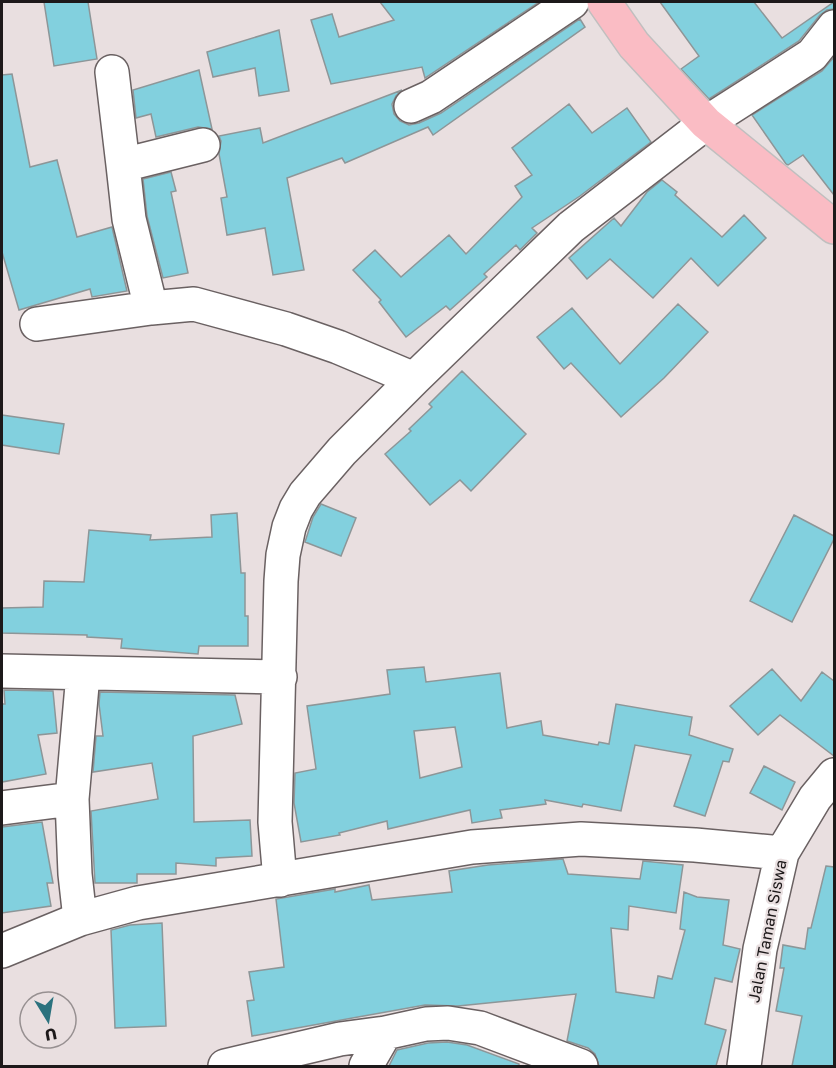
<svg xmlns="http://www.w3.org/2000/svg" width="836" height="1068" font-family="'Golos Text',sans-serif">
	<rect width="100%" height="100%" fill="#e9dfe0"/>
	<path fill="#82d0de" stroke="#8d9698" stroke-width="1.5" fill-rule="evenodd" d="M44 2H88L97 59 54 66Z
		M380 2H539L425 78 422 67 331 84 311 20 332 14 339 37 394 20Z
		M660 2H754L782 38 834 2V9L827 10 820 15 799 41 709 99 681 69 699 56Z
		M580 19 585 27 433 135 428 127 345 163 342 158 287 178 304 270 273 275 265 228 227 235 221 198 227 197 219 154 221 141 219 136 260 128 263 143 402 90 396 96 392 104 394 114 400 121 409 125 419 123 441 113Z
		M279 30 289 91 259 96 255 68 213 77 207 52Z
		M834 57V195L803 155 788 165 786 164 752 115 822 71Z
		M199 70 212 129 198 127 156 137 151 114 136 118 133 90Z
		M12 74 30 167 57 160 77 237 112 227 127 291 92 297 90 289 19 310 2 252V75Z
		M569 104 592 133 627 108 651 142 580 196 532 228 537 233 520 250 516 245 484 274 487 277 450 310 446 306 406 337 379 302 381 300 353 270 375 250 401 277 449 235 466 254 522 197 515 186 532 175 512 148Z
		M171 172 176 191 171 192 188 273 163 278 147 216 143 179Z
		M662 180 677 192 675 195 722 237 744 215 766 238 718 286 691 258 653 298 610 259 587 279 569 258 614 218 621 226 647 192Z
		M678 304 708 332 664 378 621 417 571 363 564 369 537 337 572 308 620 364Z
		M462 371 526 434 471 491 460 480 430 505 385 454 411 431 409 429 432 407 429 404Z
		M2 415 64 424 59 454 2 445Z
		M321 504 356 518 341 556 305 542 313 517Z
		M237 513 241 573H245V616H248V646H199L198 654 121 648 122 639 87 637V635L2 633V608L43 607 44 581 84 582 89 530 151 535 150 540 212 537 211 515Z
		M794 515 834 536V539L792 622 750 601Z
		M424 667 426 682 500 673 507 728 541 721 543 735 598 745 599 742 609 744 616 704 692 717 689 735 733 749 729 762 723 761 705 816 674 806 691 755 635 745 621 811 583 804 582 807 545 800 546 804 500 810 502 818 472 823 470 810 388 829 387 821 339 833 340 835 301 842 294 803 295 773 316 769 307 706 390 694 387 670ZM455 727 462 767 420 778 414 731Z
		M772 669 801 701 822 672 834 681V756L780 715 758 735 730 706Z
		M4 690 53 691 57 733 38 735 46 774 2 782V704H5Z
		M100 692 235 695 242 724 193 736 194 822 250 820 252 856 216 858V866L176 863V874H137V883H95L91 811 158 799 152 763 93 772 96 736H103L99 704Z
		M764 766 795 782 782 810 750 793Z
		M42 822 53 883H47L51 906 2 913V827Z
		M563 859 568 874 640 879 643 861 683 865 676 913 629 906 628 930 611 928 616 992 654 998 658 976 672 979 685 930 680 929 684 892 697 897 729 900 723 945 740 949 732 982 715 978 705 1024 726 1030 716 1066H599L595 1054 588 1048 567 1041 576 994 458 1006 425 1005 252 1036 247 1001 254 1000 249 972 284 967 276 899 335 889V892L369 885 372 900 452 892 449 871 488 865Z
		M826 866 834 867V1066H792L802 1016 776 1011 784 968H780L783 945 805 949 808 928H811Z
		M162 923 166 1026 115 1028 111 930 130 925Z
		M447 1042 467 1045 519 1064V1066H389L397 1050 428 1043Z"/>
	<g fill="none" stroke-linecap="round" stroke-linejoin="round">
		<defs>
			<path id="minor" d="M112 72 123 165
				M411 106 431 97 572 2
				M151 308 129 219 123 165 203 145
				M37 324 151 308 194 304 286 329 338 347 414 379
				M2 671 280 677
				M2 808 72 799
				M280 880 275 822 281 581 283 555 289 527 296 509 305 494 342 451 414 379 571 227 706 123 812 55 834 27
				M80 919 75 874 72 799 83 674
				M2 951 80 919 138 903 472 847 581 839 695 845 782 853
				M225 1066 340 1039 385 1033 426 1024 448 1023 480 1028 581 1066
				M366 1066 385 1033
				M744 1066 760 949 782 853 815 798 834 775"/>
			<path id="trunk" d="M604 2 634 45 706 123 834 227"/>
		</defs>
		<use href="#minor" stroke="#6a6162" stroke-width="36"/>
		<use href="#trunk" stroke="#c0bfbf" stroke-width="36"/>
		<use href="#minor" stroke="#fff" stroke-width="33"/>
		<use href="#trunk" stroke="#fabcc4" stroke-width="33"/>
	</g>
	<g text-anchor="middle" stroke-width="4.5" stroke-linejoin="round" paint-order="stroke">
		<g font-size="16" fill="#1d191a" stroke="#e9dfe0">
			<text transform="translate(767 931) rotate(-79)" y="6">Jalan Taman Siswa</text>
		</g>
	</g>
	<rect width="836" height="1068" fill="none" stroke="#1d191a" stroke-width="6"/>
	<g transform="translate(48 1020) rotate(169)"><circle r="28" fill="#e9dfe0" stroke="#979091" stroke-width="1.5"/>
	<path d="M0-4.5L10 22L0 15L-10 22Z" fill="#2b727e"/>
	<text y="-9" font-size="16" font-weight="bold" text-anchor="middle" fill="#1d191a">U</text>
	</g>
</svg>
